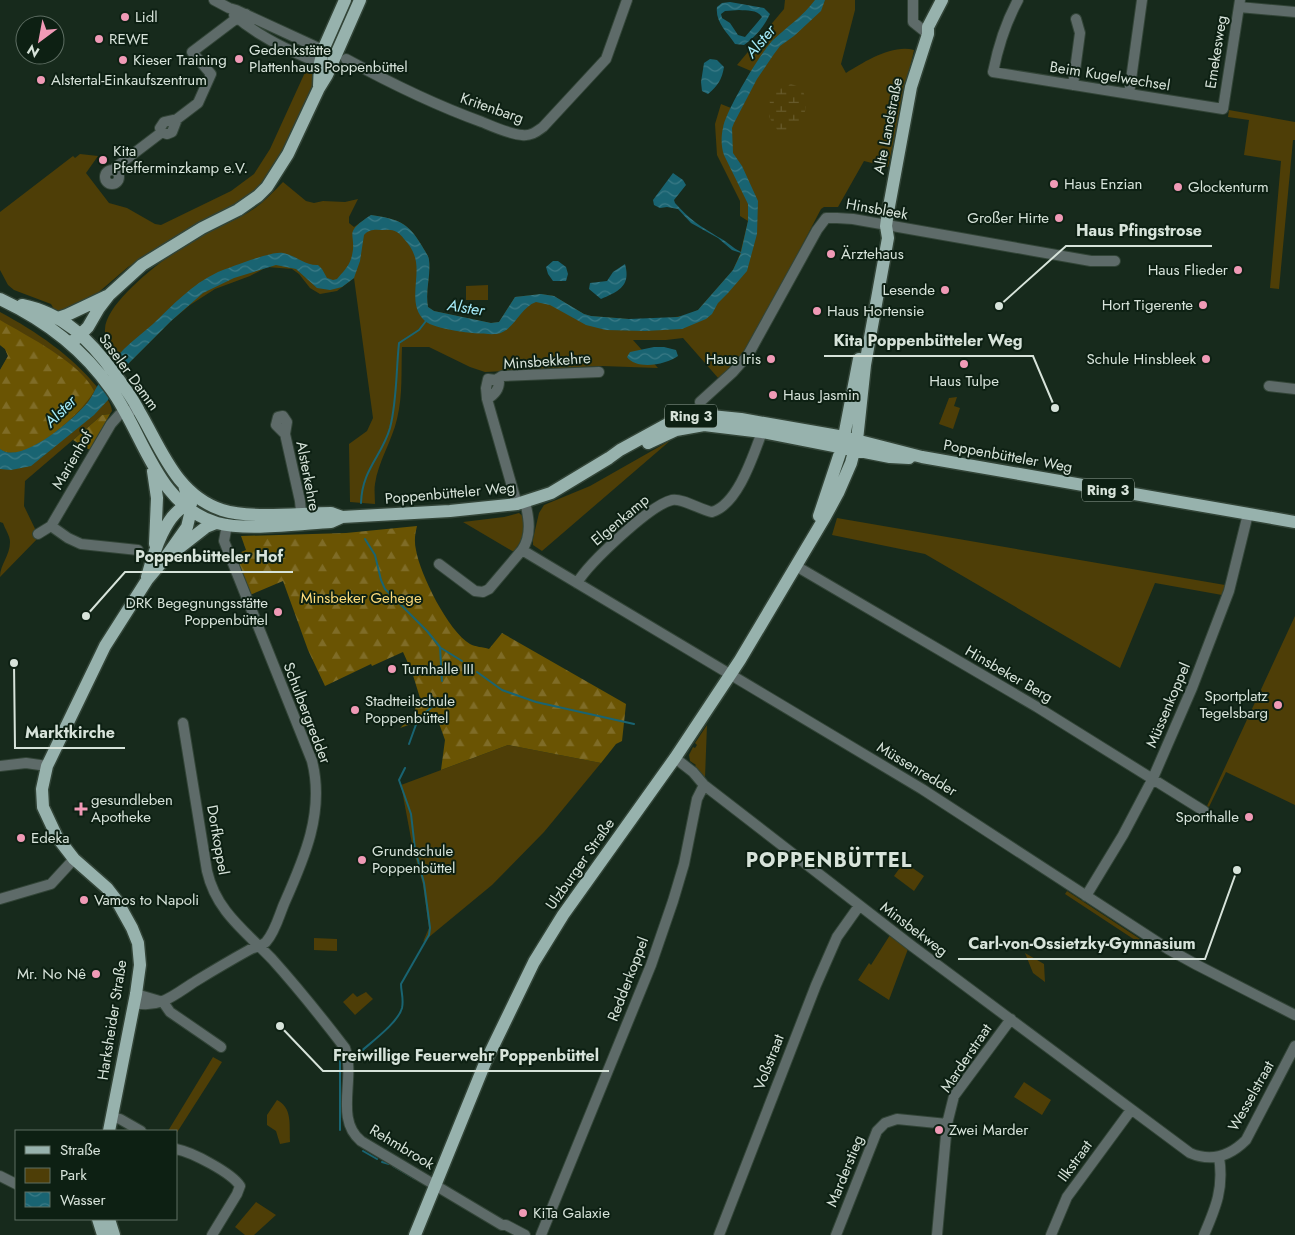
<svg xmlns="http://www.w3.org/2000/svg" width="1295" height="1235" font-family="Jost,sans-serif">
	<defs>
		<pattern id="forest-firs" width="22" height="20" patternUnits="userSpaceOnUse" patternTransform="scale(1.25)"><rect width="22" height="20" fill="#6a5403"/><path d="M5 1l3.5 6h-7zM16 11l3.5 6h-7z" fill="#7f6c27"/></pattern>
		<pattern id="wetland-marsh" width="20" height="14" patternUnits="userSpaceOnUse" patternTransform="scale(1.25)"><rect width="20" height="14" fill="#4e3e07"/><path d="M1 5h8M5 5V1M11 12h8M15 12V8" fill="none" stroke="#675a2b"/></pattern>
		<pattern id="water-waves" width="16" height="10" patternUnits="userSpaceOnUse" patternTransform="scale(1.25)"><rect width="16" height="10" fill="#196472"/><path d="M0 5q4-4 8 0t8 0" fill="none" stroke="#3a7a86"/></pattern>
	</defs>
	<rect width="100%" height="100%" fill="#172a1c"/>
	<path fill="#4e3e07" d="M785 0H855V10L841 64 846 73C864 62 892 44 914 50L888 167 864 161 838 207H824L821 209 748 349 719 379 683 338 666 340H633L658 368 602 366 485 372 470 367 429 347H402C401 371 403 395 397 419 392 441 378 462 375 484 374 490 375 497 375 504L350 502 349 444 367 431 373 418 354 278 337 291 320 294 310 288 299 274 292 269 267 267 250 276 215 289 190 305 171 321 124 368C113 355 104 347 105 329 106 299 176 249 201 235 219 226 238 220 255 208 265 201 274 191 283 182L306 201 314 203 323 201 345 202 358 199 349 217V223L354 227 371 215C398 219 408 222 422 246 424 250 429 256 429 260 431 276 425 290 428 307L434 311 491 323 499 322 515 297 541 294 554 296 584 314 591 316 629 319H662L688 315 698 310 733 270 740 254 748 221 740 216V201L717 155 715 124 721 104 731 108 751 71 737 65 784 9Z
		M307 68 315 73V85L272 174 248 198 128 267 93 297 65 313 55 311 51 304 14 290 8 285 0 270V212L73 156 75 158 80 154 98 156 86 173 109 203 127 208 155 224 161 225 231 191 254 174 270 149Z
		M1229 110 1295 122V140H1293L1279 289 1270 288 1281 161 1244 155 1249 120 1228 117Z
		M488 285V300H466V286Z
		M0 312C37 332 71 355 98 388 104 395 111 401 112 411L110 414 102 415 25 481 24 506 39 537 0 577C0 564 10 556 10 542 10 536 5 529 3 523L0 522V370L8 356 5 349 0 345Z
		M957 397 954 406 960 408 953 429 939 424 949 398Z
		M671 440 542 551 533 545V539L539 513 544 505 590 486Z
		M519 513 526 519 522 539 514 552 463 522 504 517Z
		M837 518 1225 585 1222 595 1155 583 1120 668 925 554 832 535Z
		M1295 616V805L1226 772 1209 807 1207 806Z
		M707 725 705 778 695 766 696 765 690 761 689 755 693 747 695 748 697 745 695 743Z
		M508 745 601 763 544 832 492 885 423 942 429 928 423 885 413 849 401 785Z
		M904 862 924 876 914 891 894 876Z
		M1067 891 1140 939 1138 942 1065 894Z
		M890 935 908 949 889 1000 858 980 869 963 871 965Z
		M314 938 337 939V951L314 950Z
		M1025 953 1044 964 1045 982 1033 973Z
		M366 992 373 999 355 1015 343 1002 353 993 357 997Z
		M213 1057 222 1062 176 1134V1131H168Z
		M1024 1082 1051 1100 1042 1115 1014 1097Z
		M277 1100C293 1108 289 1126 290 1142L280 1144 276 1131 267 1125V1115Z
		M256 1202 276 1215 254 1235H245L235 1227Z"/>
	<path fill="url(#forest-firs)" d="M0 320C27 336 81 363 94 391 84 411 24 468 0 449V370L8 356 5 349 0 345Z
		M110 414 90 450 73 440 102 415Z
		M417 526C415 534 414 541 416 550 420 574 448 631 470 644 475 647 483 647 489 649L502 633 626 704 622 741 616 744 601 763 508 745 441 770 445 740 436 715 400 728 411 718 420 698 412 672 403 652 372 666 371 664 325 686 308 650 283 581 250 595 234 555 246 550 241 536 346 533Z"/>
	<path fill="url(#wetland-marsh)" d="M791 84 802 88C810 109 805 118 789 134L778 131 769 117 770 99 779 89Z"/>
	<path fill="url(#water-waves)" fill-rule="evenodd" d="M815 0H825L821 11 794 36 780 46 774 54 757 79 734 123 732 128 733 153 742 166 758 201 757 234 747 271 728 293 718 303 712 314 706 319 682 329 645 331 606 330 586 325 550 305 536 302C519 308 514 332 496 334 482 335 435 330 425 321 408 306 419 281 416 262 415 254 410 245 404 239 399 232 393 229 385 230 377 230 370 228 364 235L360 261 355 275 354 278 342 287 330 290 317 288 296 269 276 265 234 278 203 293 171 321 124 368 108 400 94 415 31 466 11 470 0 469V449C21 466 75 418 88 402 92 397 94 391 98 385 105 373 114 359 124 349 133 340 144 332 153 324 173 305 192 284 218 272 231 267 271 251 283 253 295 255 306 266 318 265L322 269 327 278 333 280 337 279C342 273 349 266 351 259 359 233 340 235 371 215 398 219 408 222 422 246 424 250 429 256 429 260 431 276 425 290 428 307L434 311 491 323 499 322 515 297 541 294 554 296 584 314 591 316 629 319 678 317 698 310 733 270 741 253 732 250 718 238 691 223 678 209 667 207 660 208 654 205 653 200 673 173 683 180 686 185 674 200 675 203C689 219 700 226 718 237 727 241 732 248 741 252L748 221V204L724 155C721 147 721 136 723 128 725 112 761 52 773 40 787 27 803 16 815 0Z
		M730 2 764 8 770 14C764 27 755 37 744 45L735 44C727 32 715 22 717 7L722 3ZM739 10C747 11 757 9 762 17L745 37 738 35 730 23 722 18 721 14 725 11Z
		M710 59 717 60 724 67C722 79 718 86 708 94L702 91 701 82 704 63Z
		M553 261H558L566 267 568 274 566 281H553L548 274 546 267Z
		M625 264C631 286 619 291 601 299L589 289 590 283 607 281 613 272Z
		M654 347H664L676 350 678 356C666 365 636 370 627 357L630 352Z"/>
	<g fill="none" stroke-linecap="round" stroke-linejoin="round">
		<path stroke="#196472" stroke-width="2" d="M361 503C362 469 382 456 390 428 397 401 396 371 399 343L419 330 426 321
			M365 539 375 555 381 580 385 589 427 631 440 647 442 681
			M441 648 462 661
			M477 672 502 690 536 702 634 724
			M409 744 418 719 433 706 432 697
			M358 1054C370 1043 398 1023 402 1008 404 999 401 992 401 984L429 935 430 928 424 883 415 849 411 814 399 780 405 768
			M340 1061V1130
			M363 1151 377 1159
			M382 1162 389 1164
			M393 1166 415 1179"/>
		<defs>
			<path id="minor" d="M214 0 229 8 236 10 323 50 334 57
				M913 0V22L928 34
				M1018 0C1006 22 998 47 993 72L1223 109 1240 0
				M1239 7 1295 12
				M234 15C259 37 295 54 326 65
				M346 59C390 83 435 105 482 122 494 127 509 134 522 135 531 136 536 132 543 127L606 59 627 0
				M1073 85 1080 33 1076 19
				M1129 94 1142 0
				M177 119 172 132 167 134 162 132 160 128 164 122 177 119 198 103 211 74 192 52 233 21 246 14
				M105 177a7 7 0 1 1 14 0a7 7 0 1 1-14 0Z
				M114 170 116 167 162 132
				M496 380 502 376 599 372
				M1269 386 1295 389
				M487 399 486 388 488 379 496 380 499 382C499 390 494 395 487 399L517 504
				M700 402 733 372 748 355 817 230 826 218H837L853 219 1091 261H1115
				M285 434 276 425 278 417 283 416 287 422 285 434 300 501 302 522
				M51 526 68 538 81 544 138 550
				M38 534 51 526 111 424 119 415 131 411
				M522 550C532 535 529 518 525 502
				M439 564 475 591 483 592 489 589 522 550 922 789 1168 949 1197 965 1295 1015
				M796 566 1037 707 1204 811
				M577 583C589 563 650 505 672 500 682 498 701 510 712 512 738 504 753 456 762 432
				M183 723 207 871C216 911 245 931 272 959 298 988 322 1018 345 1048 356 1078 334 1119 361 1141L502 1225H506L525 1235
				M675 758 693 772 704 785 912 946 1190 1153C1211 1162 1230 1156 1246 1140L1295 1046
				M0 766 26 763 47 766
				M1086 896 1123 835 1153 778 1192 688 1229 591 1248 514
				M0 899 51 884 74 859
				M136 994 163 1002
				M163 1002 170 1012 221 1047
				M134 1003C161 1009 175 994 196 981 214 970 231 960 249 950 254 947 262 946 266 942 275 932 279 916 284 904 304 859 325 812 312 761L224 541 227 525
				M112 1117 120 1119 141 1131
				M176 1149C192 1152 232 1173 240 1186L237 1194 212 1235
				M0 1176 16 1184
				M541 1235 651 965 673 901 684 864 697 799 704 785
				M719 1235 816 985 837 937 859 906
				M836 1235 877 1131 885 1123 897 1119 947 1124
				M937 1235 947 1124 954 1096 1011 1019
				M1051 1235 1067 1197 1131 1110
				M1204 1235C1216 1207 1224 1188 1219 1157"/>
			<path id="major" d="M319 86 320 63 323 50 345 0
				M0 299C43 319 83 349 111 389 144 434 156 505 217 523 246 531 299 524 331 522L342 517 450 511 517 504 551 493 609 458 620 450 673 421 701 415 741 419 844 437 922 457 1295 522
				M22 305C63 313 90 340 114 373 123 385 132 397 139 411 161 448 176 495 222 510 251 519 300 513 331 513L342 517
				M58 318 67 315 107 296
				M69 343 76 339 88 327 99 308 109 295 142 265 202 228 238 210 258 196 267 187 288 154 319 88 327 75 360 0
				M648 443 676 430 704 425 762 432 890 457 909 458
				M153 471 157 498 155 544
				M819 516 842 447 859 359
				M174 552 206 527 216 523
				M147 577C153 555 166 509 191 504
				M109 1131 136 994 140 965 138 943 132 928 117 901 107 888 74 859 57 837 43 807 42 789 47 766 105 646 147 580 163 561 187 527 191 510 184 485
				M98 1219 103 1235
				M109 1219 114 1235
				M415 1235 485 1063 534 962 563 915 675 758 740 660 825 517 838 493 851 463 857 440 865 365 888 238 886 226 888 212 911 87 928 34V27L942 0"/>
		</defs>
		<use href="#minor" stroke="#324437" stroke-width="12"/>
		<use href="#major" stroke="#324437" stroke-width="15"/>
		<use href="#minor" stroke="#5e6b69" stroke-width="10"/>
		<use href="#major" stroke="#97b2ad" stroke-width="12"/>
	</g>
	<g fill="#f09ab6" stroke="#0d2013" stroke-width="2">
		<circle cx="125" cy="17" r="5"/>
		<circle cx="99" cy="39" r="5"/>
		<circle cx="239" cy="59" r="5"/>
		<circle cx="123" cy="60" r="5"/>
		<circle cx="41" cy="80" r="5"/>
		<circle cx="103" cy="160" r="5"/>
		<circle cx="1054" cy="184" r="5"/>
		<circle cx="1178" cy="187" r="5"/>
		<circle cx="1059" cy="218" r="5"/>
		<circle cx="831" cy="254" r="5"/>
		<circle cx="1238" cy="270" r="5"/>
		<circle cx="945" cy="290" r="5"/>
		<circle cx="1203" cy="305" r="5"/>
		<circle cx="817" cy="311" r="5"/>
		<circle cx="771" cy="359" r="5"/>
		<circle cx="1206" cy="359" r="5"/>
		<circle cx="964" cy="364" r="5"/>
		<circle cx="773" cy="395" r="5"/>
		<circle cx="278" cy="612" r="5"/>
		<circle cx="392" cy="669" r="5"/>
		<circle cx="1278" cy="705" r="5"/>
		<circle cx="355" cy="710" r="5"/>
		<path d="M78.5 801.5h5v5h5v5h-5v5h-5v-5h-5v-5h5z"/>
		<circle cx="1249" cy="817" r="5"/>
		<circle cx="21" cy="838" r="5"/>
		<circle cx="362" cy="860" r="5"/>
		<circle cx="84" cy="900" r="5"/>
		<circle cx="96" cy="974" r="5"/>
		<circle cx="939" cy="1130" r="5"/>
		<circle cx="523" cy="1213" r="5"/>
	</g>
	<g text-anchor="middle" stroke-width="4" stroke-linejoin="round" paint-order="stroke">
		<g fill="#0d2013" stroke="#9aa89e" stroke-width="1">
			<rect x="665" y="404.5" width="52" height="23" rx="4"/>
			<rect x="1082" y="478.5" width="52" height="23" rx="4"/>
		</g>
		<g font-size="14" font-weight="bold" fill="#d7e3da">
			<text x="691" y="421">Ring 3</text>
			<text x="1108" y="495">Ring 3</text>
		</g>
		<g font-size="15" fill="#d7e3da" stroke="#0d2013" text-anchor="start">
			<text x="135" y="22">Lidl</text>
			<text x="109" y="44">REWE</text>
			<text x="249" y="55">Gedenkstätte<tspan x="249" dy="17">Plattenhaus Poppenbüttel</tspan></text>
			<text x="133" y="65">Kieser Training</text>
			<text x="51" y="85">Alstertal-Einkaufszentrum</text>
			<text x="113" y="156">Kita<tspan x="113" dy="17">Pfefferminzkamp e.V.</tspan></text>
			<text x="1064" y="189">Haus Enzian</text>
			<text x="1188" y="192">Glockenturm</text>
			<text x="1049" y="223" text-anchor="end">Großer Hirte</text>
			<text x="841" y="259">Ärztehaus</text>
			<text x="1228" y="275" text-anchor="end">Haus Flieder</text>
			<text x="935" y="295" text-anchor="end">Lesende</text>
			<text x="1193" y="310" text-anchor="end">Hort Tigerente</text>
			<text x="827" y="316">Haus Hortensie</text>
			<text x="761" y="364" text-anchor="end">Haus Iris</text>
			<text x="1196" y="364" text-anchor="end">Schule Hinsbleek</text>
			<text x="964" y="386" text-anchor="middle">Haus Tulpe</text>
			<text x="783" y="400">Haus Jasmin</text>
			<text x="268" y="608" text-anchor="end">DRK Begegnungsstätte<tspan x="268" dy="17">Poppenbüttel</tspan></text>
			<text x="402" y="674">Turnhalle III</text>
			<text x="1268" y="701" text-anchor="end">Sportplatz<tspan x="1268" dy="17">Tegelsbarg</tspan></text>
			<text x="365" y="706">Stadtteilschule<tspan x="365" dy="17">Poppenbüttel</tspan></text>
			<text x="91" y="805">gesundleben<tspan x="91" dy="17">Apotheke</tspan></text>
			<text x="1239" y="822" text-anchor="end">Sporthalle</text>
			<text x="31" y="843">Edeka</text>
			<text x="372" y="856">Grundschule<tspan x="372" dy="17">Poppenbüttel</tspan></text>
			<text x="94" y="905">Vamos to Napoli</text>
			<text x="86" y="979" text-anchor="end">Mr. No Nê</text>
			<text x="949" y="1135">Zwei Marder</text>
			<text x="533" y="1218">KiTa Galaxie</text>
		</g>
		<g font-size="15" fill="#d7e3da" stroke="#0d2013">
			<text transform="translate(1216 52) rotate(-81)" y="5">Emekesweg</text>
			<text transform="translate(1110 76) rotate(9)" y="5">Beim Kugelwechsel</text>
			<text transform="translate(492 108) rotate(19)" y="5">Kritenbarg</text>
			<text transform="translate(888 126) rotate(-79)" y="5">Alte Landstraße</text>
			<text transform="translate(877 209) rotate(10)" y="5">Hinsbleek</text>
			<text transform="translate(547 361) rotate(-4)" y="5">Minsbekkehre</text>
			<text transform="translate(129 372) rotate(54)" y="5">Saseler Damm</text>
			<text transform="translate(1008 456) rotate(10)" y="5">Poppenbütteler Weg</text>
			<text transform="translate(72 460) rotate(-60)" y="5">Marienhof</text>
			<text transform="translate(308 476) rotate(79)" y="5">Alsterkehre</text>
			<text transform="translate(450 493) rotate(-5)" y="5">Poppenbütteler Weg</text>
			<text transform="translate(620 520) rotate(-40)" y="5">Elgenkamp</text>
			<text transform="translate(1009 674) rotate(30)" y="5">Hinsbeker Berg</text>
			<text transform="translate(1168 705) rotate(-67)" y="5">Müssenkoppel</text>
			<text transform="translate(307 713) rotate(69)" y="5">Schulbergredder</text>
			<text transform="translate(917 769) rotate(31)" y="5">Müssenredder</text>
			<text transform="translate(218 840) rotate(80)" y="5">Dorfkoppel</text>
			<text transform="translate(580 864) rotate(-55)" y="5">Ulzburger Straße</text>
			<text transform="translate(914 929) rotate(37)" y="5">Minsbekweg</text>
			<text transform="translate(628 979) rotate(-69)" y="5">Redderkoppel</text>
			<text transform="translate(112 1020) rotate(-81)" y="5">Harksheider Straße</text>
			<text transform="translate(966 1058) rotate(-56)" y="5">Marderstraat</text>
			<text transform="translate(769 1062) rotate(-69)" y="5">Voßstraat</text>
			<text transform="translate(1251 1096) rotate(-61)" y="5">Wesselstraat</text>
			<text transform="translate(402 1147) rotate(31)" y="5">Rehmbrook</text>
			<text transform="translate(1075 1161) rotate(-54)" y="5">Ilkstraat</text>
			<text transform="translate(845 1171) rotate(-68)" y="5">Marderstieg</text>
		</g>
		<g font-size="15" fill="#fddb7b" stroke="#0d2013">
			<text x="361" y="603">Minsbeker Gehege</text>
		</g>
		<g font-size="16" font-style="italic" fill="#a6ecfb" stroke="#0d2013">
			<text transform="translate(760 41) rotate(-50)" y="6">Alster</text>
			<text transform="translate(466 307) rotate(9)" y="6">Alster</text>
			<text transform="translate(60 411) rotate(-45)" y="6">Alster</text>
		</g>
		<g font-size="20" font-weight="bold" letter-spacing="1" fill="#d7e3da" stroke="#0d2013">
			<text x="829" y="867">POPPENBÜTTEL</text>
		</g>
	</g>
	<path fill="none" stroke="#d7e3da" stroke-width="2" d="M999 306L1066 246H1212M1055 408L1033 356H824M86 616L125 572H293M14 663L15 748H125M1237 870L1205 959H958M280 1026L323 1071H609"/>
	<g fill="#d7e3da" stroke="#0d2013" stroke-width="2">
		<circle cx="999" cy="306" r="5"/>
		<circle cx="1055" cy="408" r="5"/>
		<circle cx="86" cy="616" r="5"/>
		<circle cx="14" cy="663" r="5"/>
		<circle cx="1237" cy="870" r="5"/>
		<circle cx="280" cy="1026" r="5"/>
	</g>
	<g font-size="16" text-anchor="middle" font-weight="bold" fill="#d7e3da" stroke="#0d2013" stroke-width="4" stroke-linejoin="round" paint-order="stroke">
		<text x="1139" y="236">Haus Pfingstrose</text>
		<text x="928" y="346">Kita Poppenbütteler Weg</text>
		<text x="209" y="562">Poppenbütteler Hof</text>
		<text x="70" y="738">Marktkirche</text>
		<text x="1082" y="949">Carl-von-Ossietzky-Gymnasium</text>
		<text x="466" y="1061">Freiwillige Feuerwehr Poppenbüttel</text>
	</g>
	<rect x="15" y="1130" width="162" height="90" fill="#0d2013" stroke="#5e6e63"/>
	<rect x="25" y="1146" width="25" height="8" fill="#97b2ad" stroke="#5e6e63"/>
	<text x="60" y="1155" font-size="15" fill="#d7e3da">Straße</text>
	<rect x="25" y="1168" width="25" height="15" fill="#4e3e07" stroke="#5e6e63"/>
	<text x="60" y="1180" font-size="15" fill="#d7e3da">Park</text>
	<rect x="25" y="1192" width="25" height="15" fill="url(#water-waves)" stroke="#5e6e63"/>
	<text x="60" y="1205" font-size="15" fill="#d7e3da">Wasser</text>
	<g transform="translate(40 40) rotate(212)"><circle r="24" fill="#0d2013" stroke="#5e6e63"/>
	<path d="M0-4L9 19L0 12L-9 19Z" fill="#f09ab6"/>
	<text y="-8" font-size="14" font-weight="bold" text-anchor="middle" fill="#d7e3da">N</text>
	</g>
</svg>
